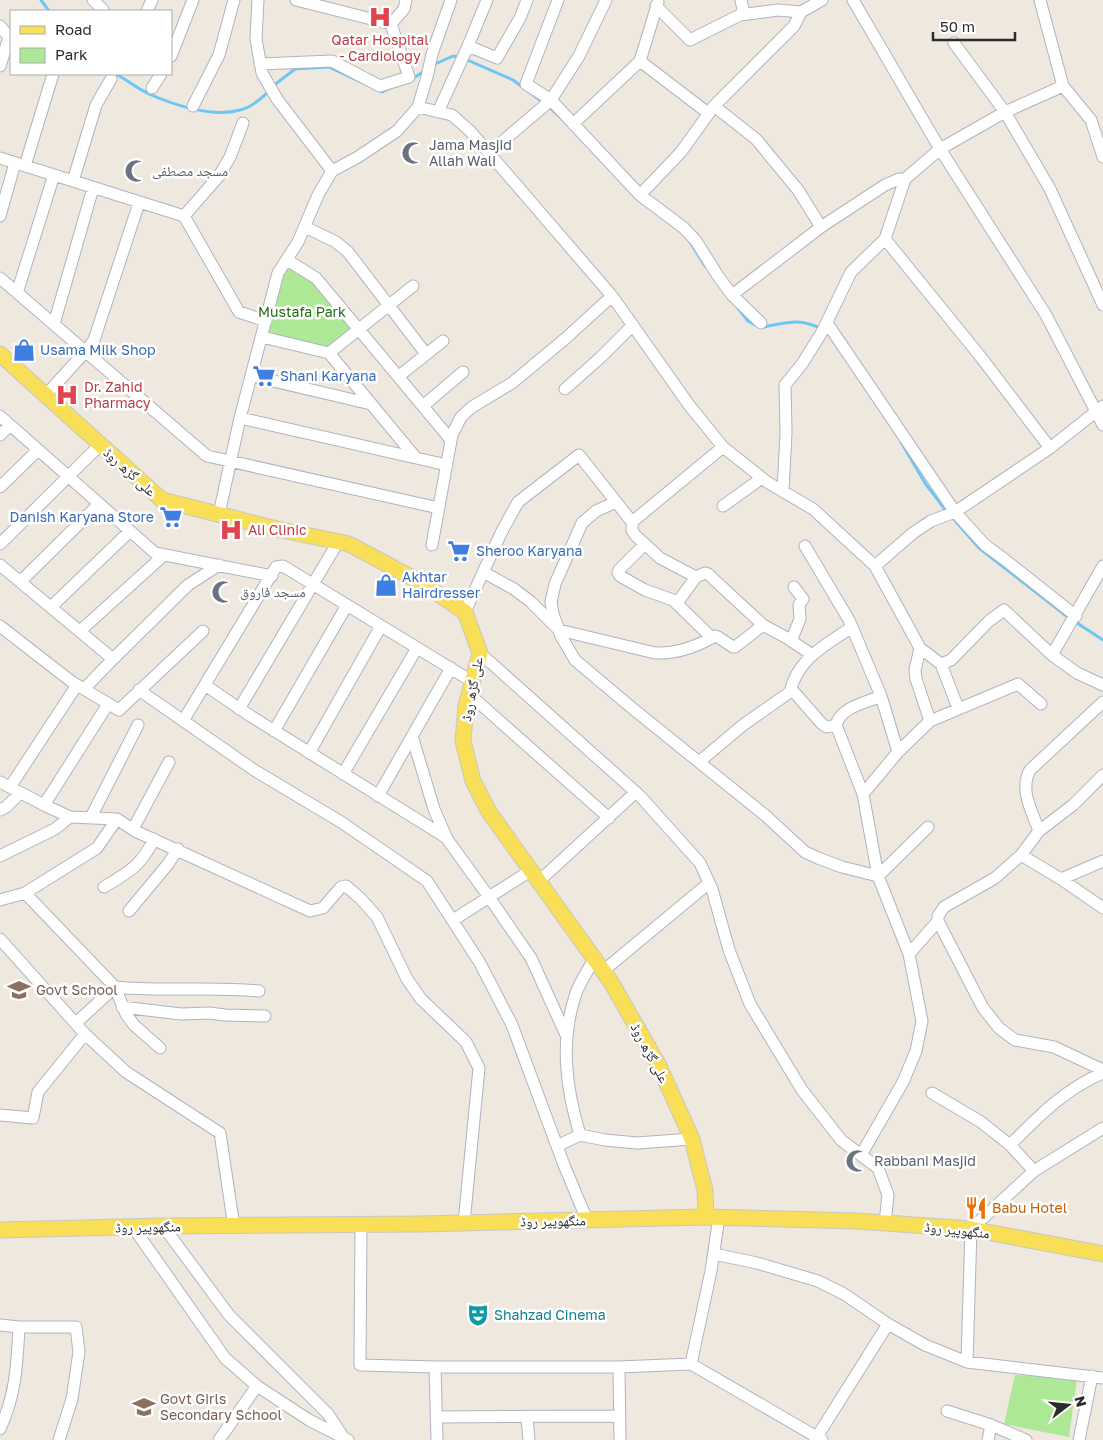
<svg xmlns="http://www.w3.org/2000/svg" width="1103" height="1440" font-family="'Golos Text','Noto Naskh Arabic',sans-serif">
	<rect width="100%" height="100%" fill="#eee8de"/>
	<path fill="#ade897" d="M287 260 316 278 359 328 329 353 262 337Z
		M1015 1375 1077 1378 1069 1437 1004 1424Z"/>
	<g fill="none" stroke-linecap="round" stroke-linejoin="round">
		<path stroke="#6bc7f5" stroke-width="3" d="M41 0 49 11
			M465 59 513 80 548 106 563 120
			M433 65 453 56 459 57
			M116 74C127 80 138 89 149 94 174 105 213 118 240 110 250 108 262 98 269 91
			M412 79 426 70
			M273 86 295 69 329 67 361 82
			M378 90 382 92 390 88
			M690 242 705 266
			M738 308 748 321 757 326
			M763 327C787 323 798 317 822 329
			M901 442 925 483 947 512
			M951 516 979 548 1069 618
			M1074 621 1103 640"/>
		<defs>
			<path id="minor" d="M93 0 103 10
				M258 0 256 39 262 73 277 99 332 171
				M296 0 391 24 404 9 406 0
				M558 0 526 84 551 100 640 195 684 228 696 241 718 276 732 295 761 323
				M741 0 744 14
				M853 0 940 149 1046 315 1103 425
				M1040 0 1063 86 1091 120 1103 157
				M656 6 690 40 740 15 778 10 801 12 822 0
				M147 11 152 0
				M0 26 9 37 0 66
				M954 43 1005 112 1050 189 1103 305
				M468 46 497 58 520 18 527 0
				M171 56 193 0
				M640 61 708 113
				M260 64 332 61 380 86 409 77 391 24
				M152 88 161 74
				M193 106 219 55 234 0
				M714 106 756 139 798 190 821 227
				M418 107 452 115 470 131 612 296 689 405 723 447 767 482 813 509 875 566 920 648 941 664 951 660 989 621 1004 610 1052 655 1077 673 1103 685
				M438 112 468 46 487 0
				M573 124 640 61 658 2
				M489 153 551 100 579 56 606 0
				M0 158 184 216 239 312 266 321
				M25 166 53 74
				M73 181 96 105 111 79
				M640 195 681 152 714 106 794 26 801 12
				M0 216 15 163
				M184 216 219 176 230 157 243 123
				M305 227 336 242 348 252 426 354
				M885 239 980 356 1050 448
				M287 260 316 278 451 440
				M0 278 207 456 439 508
				M17 293 54 175
				M732 295 821 227 885 185 899 179H905
				M827 323 955 512 985 545 1004 559 1076 616
				M54 324 93 188
				M262 337 329 353 416 458
				M329 353 413 286
				M252 376 371 404
				M399 376 443 341
				M565 389 601 357 633 325
				M45 396 86 351 94 340 139 203
				M423 406 463 372
				M0 416 155 553 272 576
				M240 418 447 465
				M0 435 10 425
				M0 487 38 450
				M783 491 786 433 785 385 802 364 822 332 851 272 885 239 905 179 940 149 1005 112 1063 86
				M616 502 596 511 582 523 555 584 551 602 553 614 561 636 575 660 632 708 766 816 805 852 818 858 842 867 878 876 928 827
				M723 506 762 478
				M219 514 240 418 278 273 298 242 318 195 332 171 358 157 397 131 418 107 427 77 432 54 451 0
				M632 522V530L635 535 660 558 696 577 705 573 708 574 763 625 787 638 811 654
				M0 544 100 445
				M432 545 452 435 461 417 472 407 512 383 566 338 612 296
				M644 545 619 570 618 573 620 576 645 590 673 600 712 638
				M805 546 849 620 881 696 898 752
				M0 565 113 659
				M875 566 913 533 931 521 955 512 1050 448 1103 406
				M483 572 514 589 531 602 559 630 655 653C677 654 696 647 715 636L718 637 733 647H735L763 625
				M21 581 99 504
				M677 603 696 577
				M51 607 130 531
				M465 612 501 533 518 502 579 455 632 522 723 447
				M0 626 72 682 119 710 203 631
				M80 631 164 555
				M791 641 800 619 799 605 803 599 794 587
				M920 648 915 670 916 679 930 721
				M480 653 640 796 700 863 712 889 729 950 750 1004 802 1090 841 1140 878 1168 888 1195 885 1223
				M1052 655 1103 566
				M941 664 958 708
				M205 685 249 715 447 838
				M84 689 113 659 188 585 219 565
				M139 690 254 770 341 822 427 881 480 963 512 1025 564 1165 587 1220
				M790 692C798 658 826 645 852 627
				M469 694 609 818
				M239 709 338 542
				M183 721 276 567 283 566 473 682
				M274 731 347 605
				M412 736 434 809 447 839 489 897 531 958 567 1037
				M309 753 381 626
				M699 762 743 725 790 692H794L822 724 827 727 836 725
				M343 774 417 648
				M0 782 46 806 70 817 117 819 135 831 310 911 323 908 341 887 346 886 361 899 377 917 407 979 421 999 466 1042 479 1068 464 1223
				M10 787 77 685
				M863 794 898 752 930 721 1018 684 1041 704
				M378 796 451 668
				M44 805 108 704
				M0 810 6 807 20 793
				M91 817 138 725
				M133 829 169 762
				M1039 831C1032 811 1019 790 1030 770L1103 702
				M1021 855 1061 879 1103 908
				M0 856 55 829 70 817
				M1061 879 1103 861
				M538 882 636 792
				M104 887C129 872 141 866 154 839
				M25 893 115 987C163 992 211 986 259 991
				M0 900 25 893 97 848 117 819
				M129 911 168 864 178 849
				M453 920 530 871
				M938 921 983 1008 999 1028 1015 1040 1054 1047 1103 1070
				M0 939 85 1034 126 1072 220 1133 234 1227
				M909 954 938 921V916L944 907 995 878 1021 855 1039 831 1073 805 1103 775
				M594 959C588 971 579 983 575 996 560 1044 566 1088 580 1135L605 1140 637 1143 692 1139
				M603 971 709 883
				M122 1007 181 1014 209 1013 225 1015 265 1016
				M76 1023 115 987 126 1014 134 1025 160 1048
				M932 1093 981 1122 1010 1145 1034 1171
				M0 1115 33 1118 38 1092 85 1034
				M1010 1145C1038 1117 1066 1088 1103 1073
				M557 1146 580 1135
				M861 1155 903 1082 916 1051 922 1021 909 954 878 876 863 794 836 725C841 707 865 703 881 696
				M361 1225 360 1365 435 1367H619L691 1364 822 1440
				M163 1226 229 1315 328 1414 342 1435
				M133 1227 225 1358 257 1386 309 1420 348 1440
				M714 1254 757 1263 818 1281 844 1294 888 1324 925 1345 967 1362 1103 1378
				M0 1325 19 1327H76L79 1352 72 1399 59 1440
				M967 1362 971 1229 1034 1171 1103 1128
				M691 1364 711 1271 719 1217
				M435 1367 437 1440
				M619 1367 620 1440
				M947 1411 991 1425 1026 1440
				M436 1417 619 1416
				M527 1417 529 1440
				M0 1429C16 1394 17 1365 19 1327
				M219 1440 257 1386
				M815 1440 888 1324
				M988 1440 991 1425
				M1079 1440 1092 1376"/>
			<path id="major" d="M0 354 162 500 277 529 349 544 420 582 465 612 480 653 466 706 463 741 473 781 489 812 611 982 659 1066 692 1139 705 1190 706 1217
				M0 1230 163 1226 421 1224 706 1217 857 1221 971 1229 1103 1254"/>
		</defs>
		<use href="#minor" stroke="#b2b3c0" stroke-width="13"/>
		<use href="#major" stroke="#c8c8c8" stroke-width="17"/>
		<use href="#minor" stroke="#fff" stroke-width="11"/>
		<use href="#major" stroke="#f9de58" stroke-width="15"/>
	</g>
	<defs>
		<symbol id="hospital-bare" viewBox="-9 -9 18 18"><path d="M-5-5h3v3.5h4V-5h3V5h-3V1.5h-4V5h-3Z" fill="#e0444e" stroke="#fff" stroke-width="2.5" paint-order="stroke"/></symbol>
		<symbol id="mosque-bare" viewBox="-9 -9 18 18"><path d="M3.5-4.9A6 6 0 1 0 3.5 4.9A5 5 0 1 1 3.5-4.9Z" fill="#6b7280" stroke="#fff" stroke-width="2.5" paint-order="stroke"/></symbol>
		<symbol id="shop-bare" viewBox="-9 -9 18 18"><path d="M-5-2.5h2.3a2.7 3.5 0 0 1 5.4 0H5L5.5 6h-11ZM-1.5-2.5h3a1.5 2.3 0 0 0-3 0Z" fill="#3f7fe0" stroke="#fff" stroke-width="2.5" paint-order="stroke"/></symbol>
		<symbol id="supermarket-bare" viewBox="-9 -9 18 18"><path d="M-6-5.5h2.5l.6 2H6L4.5 2H-2.5L-4.4-4H-6ZM-1.5 3.2a1.3 1.3 0 1 0 .1 0ZM3 3.2a1.3 1.3 0 1 0 .1 0Z" fill="#3f7fe0" stroke="#fff" stroke-width="2.5" paint-order="stroke"/></symbol>
		<symbol id="school-bare" viewBox="-9 -9 18 18"><path d="M0-5L7-2L0 1L-7-2ZM-4 1L0 2.5L4 1V4Q0 6-4 4Z" fill="#8d6e63" stroke="#fff" stroke-width="2.5" paint-order="stroke"/></symbol>
		<symbol id="restaurant-bare" viewBox="-9 -9 18 18"><path d="M-5-6h1v4h1v-4h1v4h1v-4h1v5L-1.5 .5V6h-2V.5L-5-1ZM5-6V6H3V1.5H1.5Q1.5-4 5-6Z" fill="#e8710a" stroke="#fff" stroke-width="2.5" paint-order="stroke"/></symbol>
		<symbol id="theatre-bare" viewBox="-9 -9 18 18"><path d="M-5-5.5Q0-4 5-5.5V0Q5 5 0 6Q-5 5-5 0ZM-3.3-2.5H-1v1.5H-3.3ZM1-2.5H3.3v1.5H1ZM-2.8 1Q0 5.5 2.8 1Z" fill="#0f9aa8" stroke="#fff" stroke-width="2.5" paint-order="stroke"/></symbol>
	</defs>
	<g fill-rule="evenodd">
		<use href="#hospital-bare" x="364" y="1" width="32" height="32"/>
		<use href="#mosque-bare" x="397" y="137" width="32" height="32"/>
		<use href="#mosque-bare" x="120" y="155" width="32" height="32"/>
		<use href="#shop-bare" x="8" y="334" width="32" height="32"/>
		<use href="#supermarket-bare" x="248" y="360" width="32" height="32"/>
		<use href="#hospital-bare" x="51" y="379" width="32" height="32"/>
		<use href="#supermarket-bare" x="155" y="501" width="32" height="32"/>
		<use href="#hospital-bare" x="215" y="514" width="32" height="32"/>
		<use href="#supermarket-bare" x="443" y="535" width="32" height="32"/>
		<use href="#shop-bare" x="370" y="569" width="32" height="32"/>
		<use href="#mosque-bare" x="207" y="576" width="32" height="32"/>
		<use href="#school-bare" x="3" y="974" width="32" height="32"/>
		<use href="#mosque-bare" x="841" y="1145" width="32" height="32"/>
		<use href="#restaurant-bare" x="960" y="1192" width="32" height="32"/>
		<use href="#theatre-bare" x="462" y="1299" width="32" height="32"/>
		<use href="#school-bare" x="128" y="1391" width="32" height="32"/>
	</g>
	<g text-anchor="middle" stroke-width="5" stroke-linejoin="round" paint-order="stroke">
		<g font-size="14" fill="#be3a42" stroke="#fff" text-anchor="start">
			<text x="380" y="45" text-anchor="middle">Qatar Hospital<tspan x="380" dy="16">- Cardiology</tspan></text>
			<text x="84" y="392">Dr. Zahid<tspan x="84" dy="16">Pharmacy</tspan></text>
			<text x="248" y="535">Ali Clinic</text>
		</g>
		<g font-size="14" fill="#5b616d" stroke="#fff" text-anchor="start">
			<text x="429" y="150">Jama Masjid<tspan x="429" dy="16">Allah Wali</tspan></text>
			<text x="152" y="176">مسجد مصطفی</text>
			<text x="240" y="597">مسجد فاروق</text>
			<text x="874" y="1166">Rabbani Masjid</text>
		</g>
		<g font-size="14" fill="#226e16" stroke="#fff">
			<text x="302" y="317">Mustafa Park</text>
		</g>
		<g font-size="14" fill="#366cbe" stroke="#fff" text-anchor="start">
			<text x="40" y="355">Usama Milk Shop</text>
			<text x="280" y="381">Shani Karyana</text>
			<text x="154" y="522" text-anchor="end">Danish Karyana Store</text>
			<text x="476" y="556">Sheroo Karyana</text>
			<text x="402" y="582">Akhtar<tspan x="402" dy="16">Hairdresser</tspan></text>
		</g>
		<g font-size="14" fill="#2c2c2c" stroke="#fff">
			<text transform="translate(130 472) rotate(42)" y="5">علی گڑھ روڈ</text>
			<text transform="translate(472 689) rotate(-79)" y="5">علی گڑھ روڈ</text>
			<text transform="translate(650 1053) rotate(62)" y="5">علی گڑھ روڈ</text>
			<text transform="translate(553 1221) rotate(-1)" y="5">منگھوپیر روڈ</text>
			<text transform="translate(148 1227) rotate(-1)" y="5">منگھوپیر روڈ</text>
			<text transform="translate(957 1230) rotate(6)" y="5">منگھوپیر روڈ</text>
		</g>
		<g font-size="14" fill="#785e54" stroke="#fff" text-anchor="start">
			<text x="36" y="995">Govt School</text>
			<text x="160" y="1404">Govt Girls<tspan x="160" dy="16">Secondary School</tspan></text>
		</g>
		<g font-size="14" fill="#c56008" stroke="#fff" text-anchor="start">
			<text x="992" y="1213">Babu Hotel</text>
		</g>
		<g font-size="14" fill="#0d838f" stroke="#fff" text-anchor="start">
			<text x="494" y="1320">Shahzad Cinema</text>
		</g>
	</g>
	<rect x="10" y="10" width="162" height="65" fill="#ffffff" stroke="#ababab"/>
	<rect x="20" y="26" width="25" height="8" fill="#f9de58" stroke="#ababab"/>
	<text x="55" y="35" font-size="15" fill="#2c2c2c">Road</text>
	<rect x="20" y="48" width="25" height="15" fill="#ade897" stroke="#ababab"/>
	<text x="55" y="60" font-size="15" fill="#2c2c2c">Park</text>
	<g transform="translate(1068 1405) rotate(74)" stroke="#ffffff" stroke-width="4" paint-order="stroke">
	<path d="M0-4L9 19L0 12L-9 19Z" fill="#2c2c2c"/>
	<text y="-8" font-size="14" font-weight="bold" text-anchor="middle" fill="#2c2c2c">N</text>
	</g>
	<path d="M933 32v8h82v-8" fill="none" stroke="#2c2c2c" stroke-width="2.5"/>
	<text x="940" y="32" font-size="15" fill="#2c2c2c" stroke="#ffffff" stroke-width="4" paint-order="stroke">50 m</text>
</svg>
